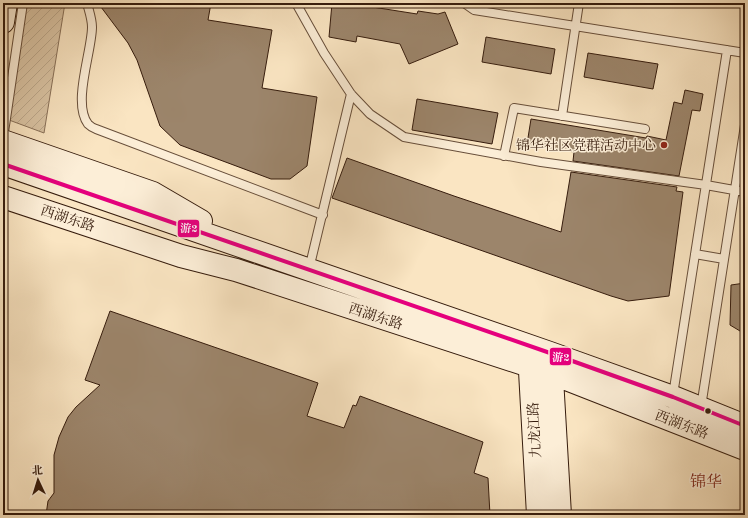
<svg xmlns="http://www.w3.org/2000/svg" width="748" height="518" font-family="'Old Standard TT','Noto Serif SC',serif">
	<defs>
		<pattern id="garden-furrows" width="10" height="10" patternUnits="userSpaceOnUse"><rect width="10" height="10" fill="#d9c3a3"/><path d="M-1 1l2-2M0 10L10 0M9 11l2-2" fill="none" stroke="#bba78b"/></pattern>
	</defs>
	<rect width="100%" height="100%" fill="#fae5c2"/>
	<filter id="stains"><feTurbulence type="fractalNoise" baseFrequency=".005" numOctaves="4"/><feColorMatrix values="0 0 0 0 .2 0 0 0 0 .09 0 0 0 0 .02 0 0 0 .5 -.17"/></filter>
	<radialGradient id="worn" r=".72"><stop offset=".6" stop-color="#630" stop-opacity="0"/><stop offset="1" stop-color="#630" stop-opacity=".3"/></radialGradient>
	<path fill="url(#garden-furrows)" stroke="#887058" d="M25 3H65L44 133 9 120Z"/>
	<path fill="#9c856b" stroke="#361c0d" d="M98 3H211L208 20 272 30 262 88 317 97 307 166 290 179H271L180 145 160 126 137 60 128 43Z
		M332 3H347L417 14 418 11 438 14 445 12 458 44 409 64 400 44 357 36 356 42 329 37Z
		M486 37 555 49 551 74 482 62Z
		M588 53 658 64 653 89 584 77Z
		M685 90 703 94 700 111 692 110 679 176 573 161 574 152 527 144 531 119 646 138 647 136 666 140 674 102 682 104Z
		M417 99 498 113 492 144 412 130Z
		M347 158 454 196 561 232 571 172 677 187 676 191 683 192 669 296 628 301 611 296 332 198Z
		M745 283V334L730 325 731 285Z
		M110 311 318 383 307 416 344 428 353 405 356 406 360 396 483 442 474 473 488 478 490 515H46L48 501 54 493V455L59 437 68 417 76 407 100 385 85 380Z"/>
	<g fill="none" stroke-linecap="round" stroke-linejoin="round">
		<defs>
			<path id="lane" d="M87 3C89 11 92 19 92 27 92 51 72 103 88 124 90 126 93 128 96 129L323 215
				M296 3 324 53 351 94 370 114 404 137 541 162 706 185 745 192
				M464 3 474 10 745 53
				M562 116 579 3
				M3 139 23 3
				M504 156 514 108 645 129
				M695 254 724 259
				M309 269 351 94
				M673 395 727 50
				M701 407 745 125"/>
			<path id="secondary" d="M3 22 6 3
				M3 141 153 193 201 221
				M3 164 550 353 673 397 745 426
				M3 197 181 256 236 270 551 373 745 449
				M529 353 538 515
				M551 361 560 515"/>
		</defs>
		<use href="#lane" stroke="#674e3a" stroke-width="10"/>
		<use href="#secondary" stroke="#361c0d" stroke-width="24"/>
		<use href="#lane" stroke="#fceed7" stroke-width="8"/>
		<use href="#secondary" stroke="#fceed7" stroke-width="22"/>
		<defs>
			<path id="bus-1" d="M3 164 550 353 673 397 745 426"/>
		</defs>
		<use href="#bus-1" stroke="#fceed7" stroke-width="7"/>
		<use href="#bus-1" stroke="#e5007d" stroke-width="4"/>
	</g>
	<circle fill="#8f2418" stroke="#fceed7" stroke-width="1.5" cx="664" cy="145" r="4"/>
	<circle fill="#361c0d" stroke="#fceed7" stroke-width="1.5" cx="708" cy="411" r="3.5"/>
	<g text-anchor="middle" stroke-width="3" stroke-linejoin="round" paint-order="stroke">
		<g font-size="14" fill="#361c0d" stroke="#fceed7" text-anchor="end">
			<text x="656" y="150">锦华社区党群活动中心</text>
		</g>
		<g font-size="14" fill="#361c0d" stroke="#fceed7">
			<text transform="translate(68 218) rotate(18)" y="5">西湖东路</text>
			<text transform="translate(376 316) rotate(18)" y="5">西湖东路</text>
			<text transform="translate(682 424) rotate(21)" y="5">西湖东路</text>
			<text transform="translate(534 430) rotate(-93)" y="5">九龙江路</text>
		</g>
		<g font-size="16" fill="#7a1f14" stroke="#fceed7">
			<text x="706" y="487">锦华</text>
		</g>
	</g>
	<g stroke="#fceed7" stroke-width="1.5">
		<rect x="177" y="219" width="23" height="19" rx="4" fill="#e5007d"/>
		<rect x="549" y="347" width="23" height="19" rx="4" fill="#e5007d"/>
	</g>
	<g font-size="11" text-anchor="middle" font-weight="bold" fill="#fff">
		<text x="189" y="232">游2</text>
		<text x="561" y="361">游2</text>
	</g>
	<rect width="748" height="518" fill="none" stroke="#fae5c2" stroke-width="16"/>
	<rect x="4" y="4" width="740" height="510" fill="none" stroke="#361c0d" stroke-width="2"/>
	<rect x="8" y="8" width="732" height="502" fill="none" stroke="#361c0d"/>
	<g transform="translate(38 480) rotate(356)" stroke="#fceed7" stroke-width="3" paint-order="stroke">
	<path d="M0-3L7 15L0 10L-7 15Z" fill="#361c0d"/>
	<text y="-6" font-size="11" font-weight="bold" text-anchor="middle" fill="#361c0d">北</text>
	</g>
	<rect width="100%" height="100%" filter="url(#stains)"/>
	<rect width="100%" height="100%" fill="url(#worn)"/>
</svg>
